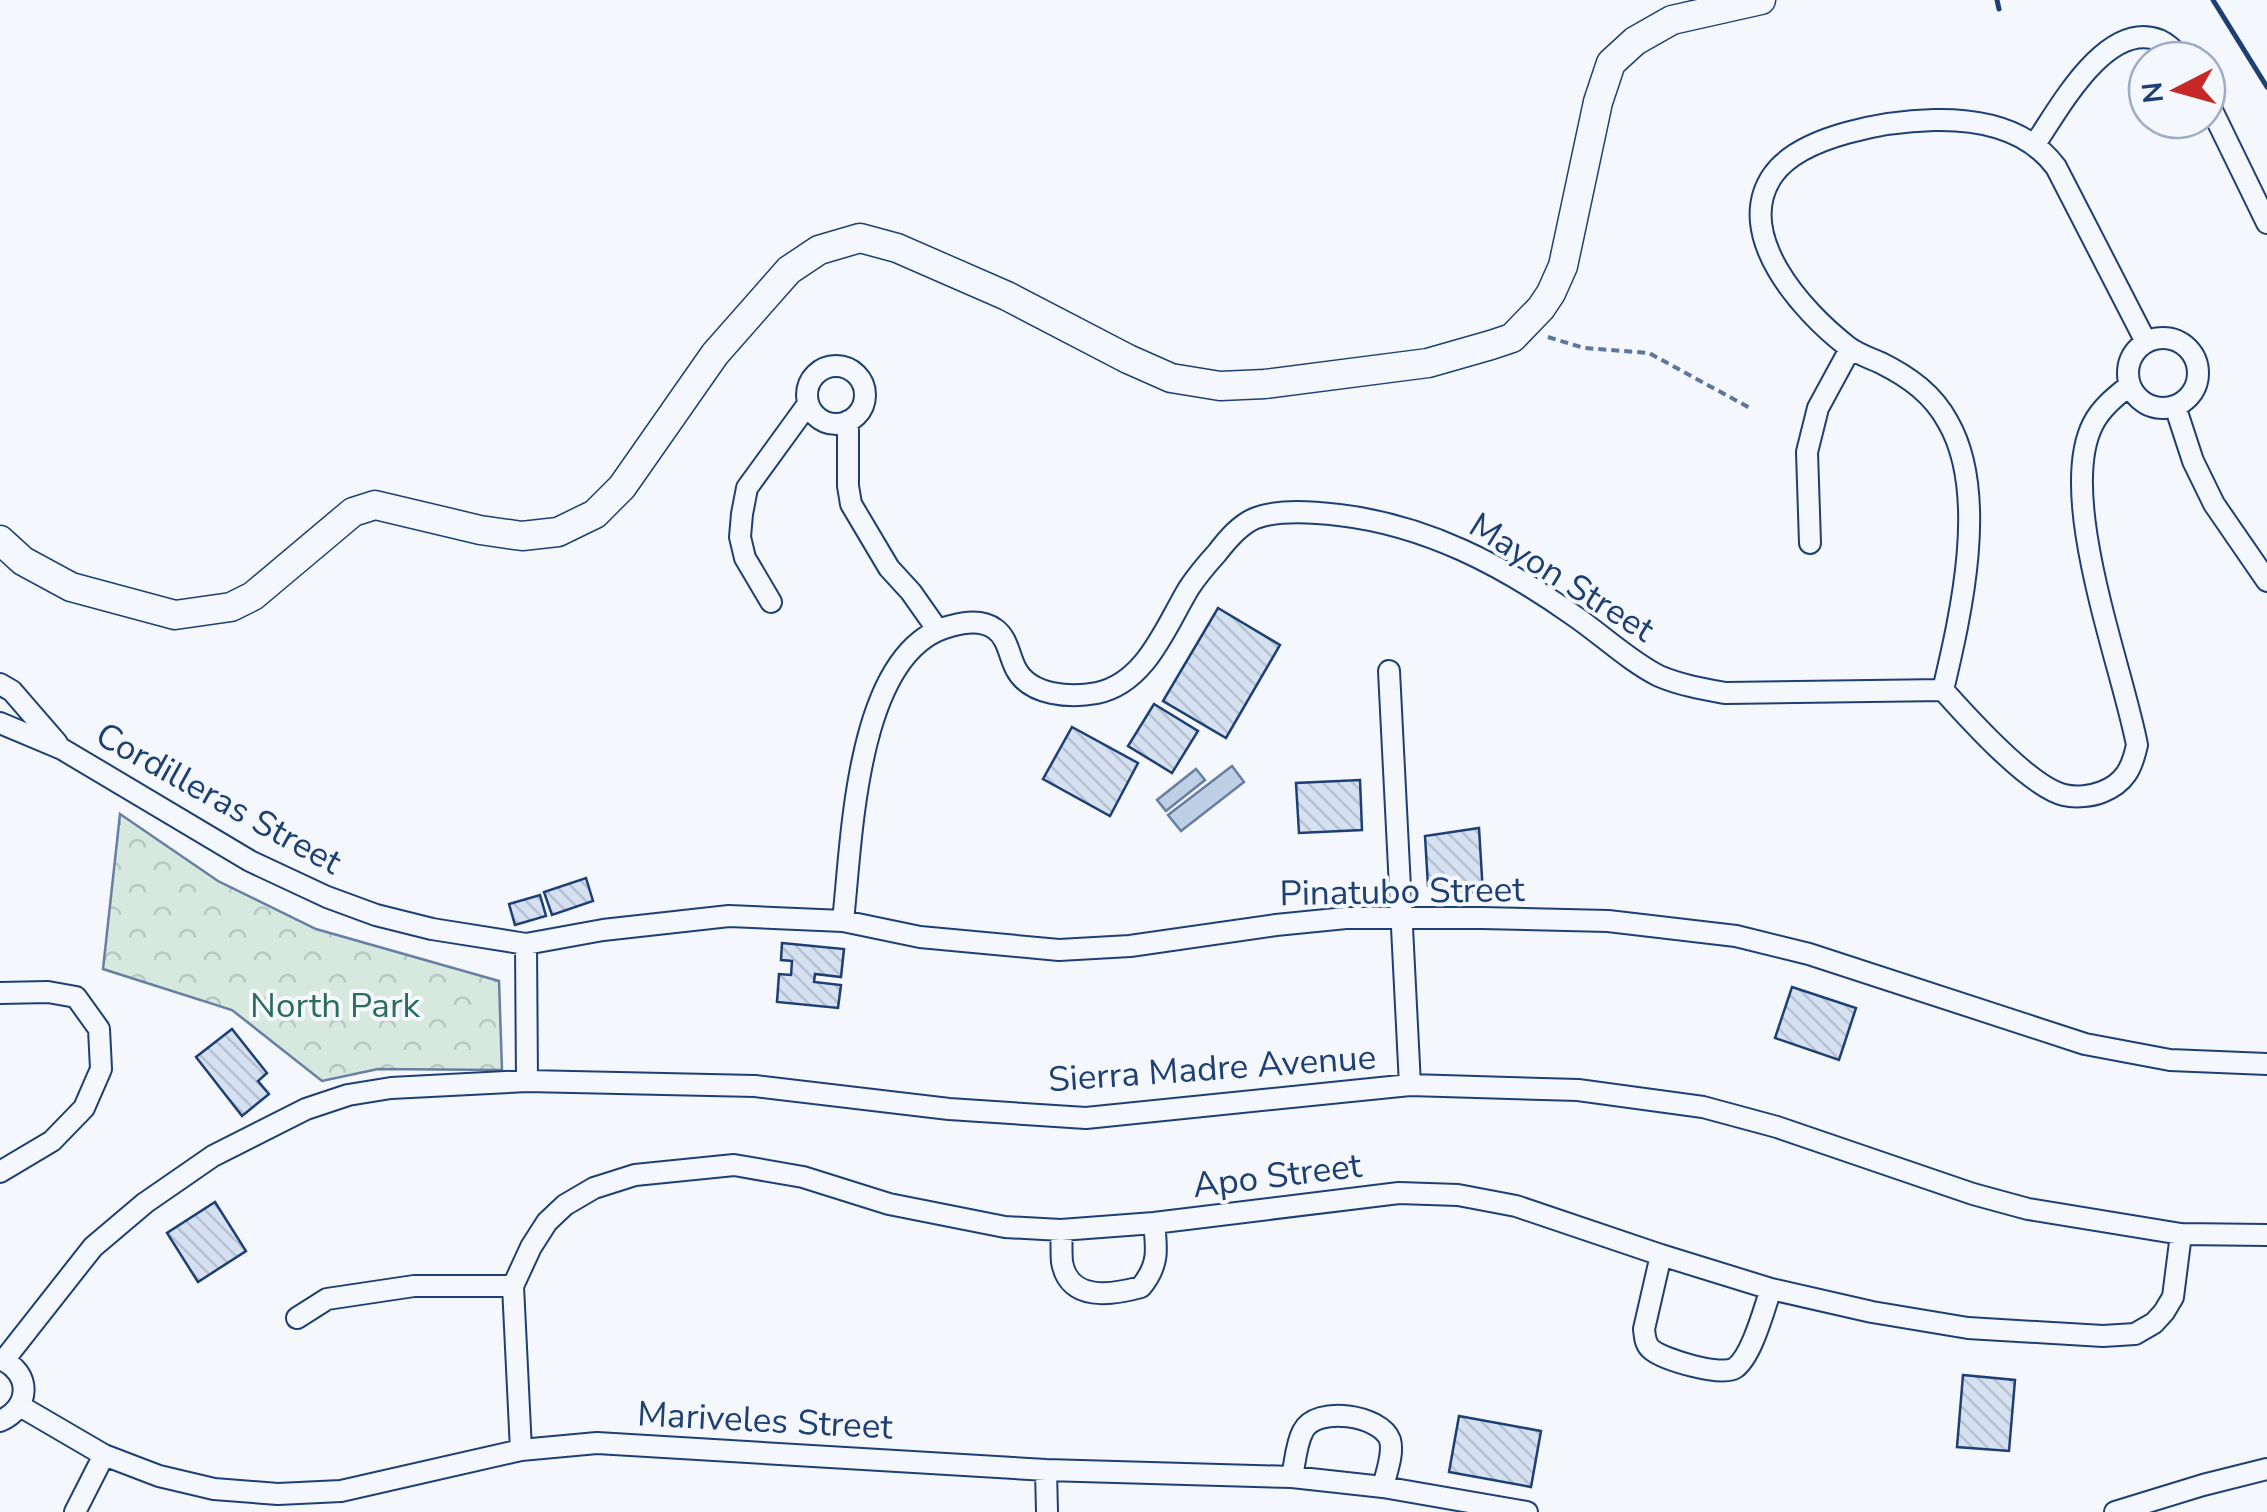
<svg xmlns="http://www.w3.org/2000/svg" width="2267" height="1512" font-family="'Nunito Sans',sans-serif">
	<defs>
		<pattern id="park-crowns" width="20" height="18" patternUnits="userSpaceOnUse" patternTransform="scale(2.5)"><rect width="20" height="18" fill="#d7e8df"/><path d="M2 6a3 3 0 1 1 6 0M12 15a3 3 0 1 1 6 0" fill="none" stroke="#b8c8c3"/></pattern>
		<pattern id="building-back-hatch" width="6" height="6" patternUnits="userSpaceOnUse" patternTransform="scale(2.5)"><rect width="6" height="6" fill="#d5e0f0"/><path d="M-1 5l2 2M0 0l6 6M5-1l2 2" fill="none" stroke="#b6c1d1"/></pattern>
	</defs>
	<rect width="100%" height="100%" fill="#f4f7fb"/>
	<path fill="url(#park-crowns)" stroke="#687fa3" stroke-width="2.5" d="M120 814 218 881 316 929 499 981 502 1070 378 1069 322 1081 232 1010 103 969Z"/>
	<path fill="#bed0e5" stroke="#687fa3" stroke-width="2.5" d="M1232 766 1244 782 1181 831 1168 815Z
		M1196 769 1205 780 1166 811 1157 800Z"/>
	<path fill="url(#building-back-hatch)" stroke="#1d3f73" stroke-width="2.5" d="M1218 608 1280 645 1226 738 1163 701Z
		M1154 704 1198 731 1172 773 1128 746Z
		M1072 727 1138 763 1110 816 1043 779Z
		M1360 780 1362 830 1299 833 1296 783Z
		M1479 828 1483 894 1428 886 1425 836Z
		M586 878 593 901 552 915 544 892Z
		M540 895 546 916 515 925 509 904Z
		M782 943 844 949 841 977 815 974 814 982 841 985 838 1008 777 1002 779 974 791 975 792 961 781 960Z
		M1792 987 1856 1008 1839 1060 1775 1038Z
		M232 1029 267 1073 258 1081 269 1094 242 1116 196 1057Z
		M215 1202 246 1251 198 1282 167 1233Z
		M1963 1375 2015 1380 2009 1451 1957 1447Z
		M1459 1416 1541 1431 1531 1487 1449 1472Z"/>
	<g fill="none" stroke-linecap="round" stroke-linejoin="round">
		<defs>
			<path id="street" d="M2207 100 2267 223
				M2035 144C2059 109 2106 20 2159 40 2168 44 2177 53 2183 60
				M2128 373a35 35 0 1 1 70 0a35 35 0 1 1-70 0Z
				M807 395a29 29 0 1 1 58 0a29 29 0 1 1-58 0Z
				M2175 406 2193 461 2214 504 2267 581
				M848 421V486L851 504 889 568 911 592 937 629
				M1810 543 1807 452 1818 408 1850 349
				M771 602 745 558 740 537 742 514 747 488 808 404
				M1389 671 1410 1085
				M0 684 12 691 57 743
				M1943 690C1961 614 1989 493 1948 422 1933 394 1909 377 1881 363 1870 358 1857 354 1847 346 1802 311 1732 234 1773 175 1801 135 1888 121 1934 120 1980 119 2027 128 2056 167L2146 342
				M0 723 62 749 250 861 327 897 376 915 432 929 526 944 603 930 729 916 843 921 920 937 1059 950 1130 946 1276 925 1346 918H1482L1608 921 1736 936 1809 954 2085 1044 2170 1060 2267 1064
				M843 921C852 842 855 649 951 626 965 622 983 620 995 629 1008 638 1009 656 1016 669 1030 696 1071 698 1097 693 1146 683 1166 626 1189 588 1197 576 1207 564 1217 553 1227 540 1240 524 1256 518 1280 509 1314 512 1339 515 1426 525 1502 565 1573 615 1601 634 1629 661 1659 676 1680 685 1703 689 1725 693L1943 690C1968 718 2030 787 2064 795 2076 798 2092 796 2102 792 2125 783 2132 768 2137 745 2122 666 2056 496 2093 424 2101 408 2116 396 2130 385
				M526 944 527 1081
				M0 993 48 992 76 997 99 1029 101 1069 84 1108 52 1141 0 1172
				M1061 1230C1062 1240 1061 1252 1062 1262 1069 1302 1112 1295 1141 1287 1159 1265 1157 1250 1154 1223
				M1661 1255 1644 1329C1645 1337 1645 1345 1652 1350 1665 1360 1722 1377 1735 1368 1752 1356 1764 1309 1771 1289
				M297 1318 327 1299 414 1286H513
				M0 1359C32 1372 31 1408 0 1421
				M4 1360 93 1247 145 1203 213 1156 306 1109 348 1095 391 1088 527 1081 755 1086 949 1109 1086 1118 1410 1085 1578 1090 1703 1107 1777 1127 1973 1194 2028 1209 2181 1234 2267 1235
				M20 1406 104 1455 159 1476 214 1489 278 1494 341 1491 521 1450 597 1443 1046 1470 1292 1477 1383 1487 1527 1512
				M521 1450 513 1286 531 1247 547 1222 565 1205 594 1188 635 1175 734 1165 803 1177 889 1204 1005 1227 1061 1230 1154 1223 1399 1193 1458 1195 1516 1206 1661 1255 1771 1289 1872 1312 1968 1328 2103 1336 2135 1334 2154 1323 2164 1312 2173 1297 2181 1234
				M1046 1470 1047 1512
				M1292 1477C1295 1463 1296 1444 1303 1431 1316 1405 1381 1415 1390 1440 1394 1454 1386 1473 1383 1487
				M75 1512 104 1455
				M2115 1512 2203 1485 2267 1469"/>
			<path id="secondary" d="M0 540 23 561 71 587 175 615 231 607 253 596 353 512 375 505 480 530 522 536 558 532 595 514 622 487 715 354 789 270 819 250 860 238 897 248 1007 296 1128 359 1171 378 1220 386 1265 384 1428 363 1491 345 1512 338 1541 308 1551 293 1563 266 1598 102 1611 63 1635 41 1672 20 1761 0"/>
		</defs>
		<use href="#street" stroke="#1d3f73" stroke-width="24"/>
		<use href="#secondary" stroke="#1d3f73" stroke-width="31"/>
		<path stroke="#5e769c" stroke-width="4" stroke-dasharray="8 5" stroke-linecap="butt" d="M1548 337 1584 348 1649 353 1750 408"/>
		<use href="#street" stroke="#f4f7fb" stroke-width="20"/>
		<use href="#secondary" stroke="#f4f7fb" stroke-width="28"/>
		<path stroke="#1d3f73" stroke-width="5" d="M1997 0 1999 9
			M2213 0 2267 87"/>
	</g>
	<g text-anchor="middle" stroke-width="8" stroke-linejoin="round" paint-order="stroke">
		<g font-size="35" fill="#1d3f73" stroke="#f4f7fb">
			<text transform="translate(1562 577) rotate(32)" y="12">Mayon Street</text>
			<text transform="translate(219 798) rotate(29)" y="12">Cordilleras Street</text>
			<text transform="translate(1402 891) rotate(-1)" y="12">Pinatubo Street</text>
			<text transform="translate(1212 1068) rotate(-4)" y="12">Sierra Madre Avenue</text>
			<text transform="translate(1277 1175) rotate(-7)" y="12">Apo Street</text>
			<text transform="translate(765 1420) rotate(3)" y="12">Mariveles Street</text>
		</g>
		<g font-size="35" fill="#2c6c60" stroke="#f4f7fb">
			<text x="335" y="1017">North Park</text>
		</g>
	</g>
	<g transform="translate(2177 90) rotate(264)"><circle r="48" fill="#f4f7fb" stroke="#9eadc5" stroke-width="2.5"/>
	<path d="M0-8L18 38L0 25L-18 38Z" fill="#c62828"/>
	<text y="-15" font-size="28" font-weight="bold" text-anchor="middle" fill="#1d3f73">N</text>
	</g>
</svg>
